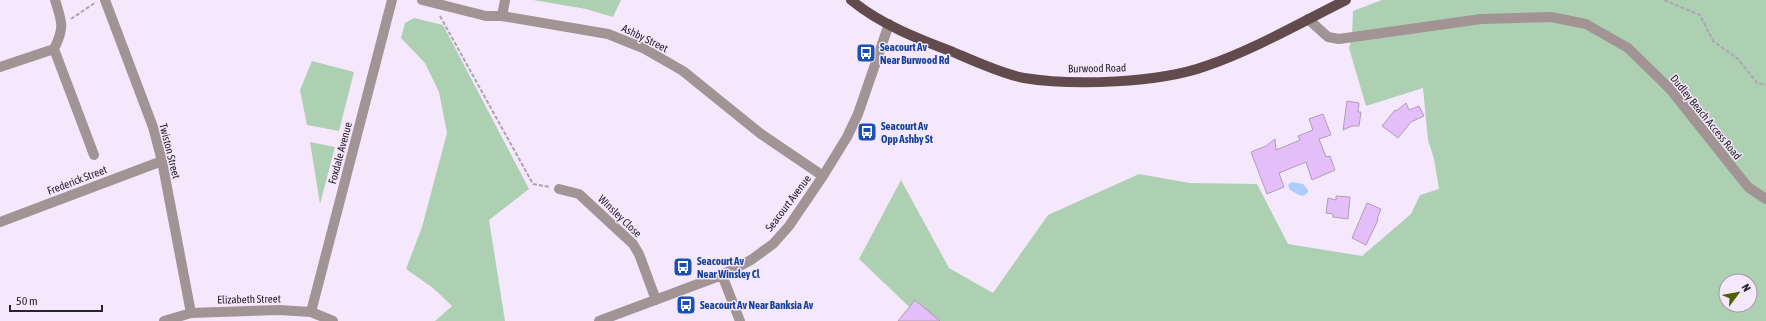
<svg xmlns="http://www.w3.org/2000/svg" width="1766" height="321" font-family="'Asap Condensed',sans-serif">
	<rect width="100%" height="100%" fill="#f5e8fc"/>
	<path fill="#add0b3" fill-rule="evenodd" d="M533 0H621L613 17 586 9Z
		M1382 0H1766V321H924L859 259 901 180 949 268 993 293 1048 215 1139 174 1190 183 1257 184 1288 244 1362 256 1411 214 1420 195 1439 189 1434 159 1428 140 1423 88 1366 106 1349 48 1352 37 1353 11ZM1726 281H1750V305H1726Z
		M414 18 443 25 529 189 489 220 505 321H435L452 306 433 288 406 269 422 227 447 133 439 92 425 63 401 38 405 23Z
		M312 61 354 72 339 131 307 125 300 90Z
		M310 142 335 147 320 204Z"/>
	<path fill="#adccf9" d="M1291 182 1303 184 1308 190V192C1302 200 1297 193 1290 190L1288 185Z"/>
	<path fill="#e4bef9" stroke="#ae9eb6" d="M1347 101 1359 103 1358 112H1361L1359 126H1352L1343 130Z
		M1406 103 1409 110 1419 106 1424 116 1411 122 1398 138 1382 126 1395 110 1396 111Z
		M1323 114 1331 135 1319 139 1326 157 1330 156 1335 170 1312 180 1306 162 1279 173 1284 187 1267 194 1251 152 1266 146 1275 139 1276 150 1300 140 1298 136 1313 130 1309 119Z
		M1336 196 1350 197 1348 219 1333 217V214L1326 213 1328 198 1336 200Z
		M1367 203 1381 209 1377 219 1378 220 1366 245 1352 238Z
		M915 300 940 321H898Z"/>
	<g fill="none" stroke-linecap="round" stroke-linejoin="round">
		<path stroke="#aea3b3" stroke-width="2" stroke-dasharray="4 2" stroke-linecap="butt" d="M1664 0 1700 15 1713 41 1738 59 1757 83 1766 85
			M440 16 533 184 550 187
			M71 19 96 2"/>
		<path stroke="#a29394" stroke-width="10" d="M105 0 153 127 162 161 191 313
			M422 0 486 16H502L608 34 643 48 683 71 761 134 823 176
			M502 16 505 0
			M1308 19 1328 37 1339 39 1481 19 1551 17 1586 24 1628 48 1670 89 1748 187 1766 199
			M54 49 94 155
			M54 49C65 27 62 22 55 0
			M0 67 54 49
			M559 189 579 194 633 244 639 254 656 300
			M0 222 162 161
			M722 275 740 321
			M311 312 392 0
			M164 321 191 313 279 310 311 312 333 321
			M599 321 722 275 751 260 773 244 789 226 823 176 847 137 858 114 889 24"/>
		<path stroke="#624b4c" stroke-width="10" d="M851 0C880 24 918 39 953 52 974 61 1002 74 1024 78 1073 86 1159 83 1206 66 1255 49 1300 23 1346 0"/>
	</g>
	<defs>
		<symbol id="bus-square" viewBox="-11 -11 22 22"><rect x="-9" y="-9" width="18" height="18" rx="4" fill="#1a4fb4" stroke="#f5e8fc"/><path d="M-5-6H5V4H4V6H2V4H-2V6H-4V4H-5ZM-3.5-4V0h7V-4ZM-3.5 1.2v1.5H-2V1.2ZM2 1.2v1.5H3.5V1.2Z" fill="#fff"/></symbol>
	</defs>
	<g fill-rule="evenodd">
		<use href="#bus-square" x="855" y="42" width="22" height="22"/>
		<use href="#bus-square" x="856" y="121" width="22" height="22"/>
		<use href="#bus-square" x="672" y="256" width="22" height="22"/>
		<use href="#bus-square" x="675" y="294" width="22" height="22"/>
	</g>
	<g text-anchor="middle" stroke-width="3" stroke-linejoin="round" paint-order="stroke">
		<g font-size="11" fill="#29232c" stroke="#f5e8fc">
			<text transform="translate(645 38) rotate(26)" y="4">Ashby Street</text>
			<text transform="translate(1097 68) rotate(-1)" y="4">Burwood Road</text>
			<text transform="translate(1706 117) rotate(51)" y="4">Dudley Beach Access Road</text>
			<text transform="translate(170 151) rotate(76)" y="4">Twiston Street</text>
			<text transform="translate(340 153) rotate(-75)" y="4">Foxdale Avenue</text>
			<text transform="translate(77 180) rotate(-21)" y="4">Frederick Street</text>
			<text transform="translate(788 203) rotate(-53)" y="4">Seacourt Avenue</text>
			<text transform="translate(620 216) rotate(44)" y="4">Winsley Close</text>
			<text transform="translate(249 299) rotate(-1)" y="4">Elizabeth Street</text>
		</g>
		<g font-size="11" font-weight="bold" fill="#164399" stroke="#f5e8fc" text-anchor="start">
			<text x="880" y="51">Seacourt Av<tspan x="880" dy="13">Near Burwood Rd</tspan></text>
			<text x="881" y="130">Seacourt Av<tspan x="881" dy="13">Opp Ashby St</tspan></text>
			<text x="697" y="265">Seacourt Av<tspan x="697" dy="13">Near Winsley Cl</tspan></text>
			<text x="700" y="309">Seacourt Av Near Banksia Av</text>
		</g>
	</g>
	<g transform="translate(1738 293) rotate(58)"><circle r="19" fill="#f5e8fc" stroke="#a399a9"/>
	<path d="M0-3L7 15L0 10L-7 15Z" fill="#525f00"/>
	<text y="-6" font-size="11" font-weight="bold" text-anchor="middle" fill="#29232c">N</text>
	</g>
	<path d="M10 305v6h92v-6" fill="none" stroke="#29232c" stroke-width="2"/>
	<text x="16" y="305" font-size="12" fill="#29232c" stroke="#f5e8fc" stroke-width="3" paint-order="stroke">50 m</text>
</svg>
